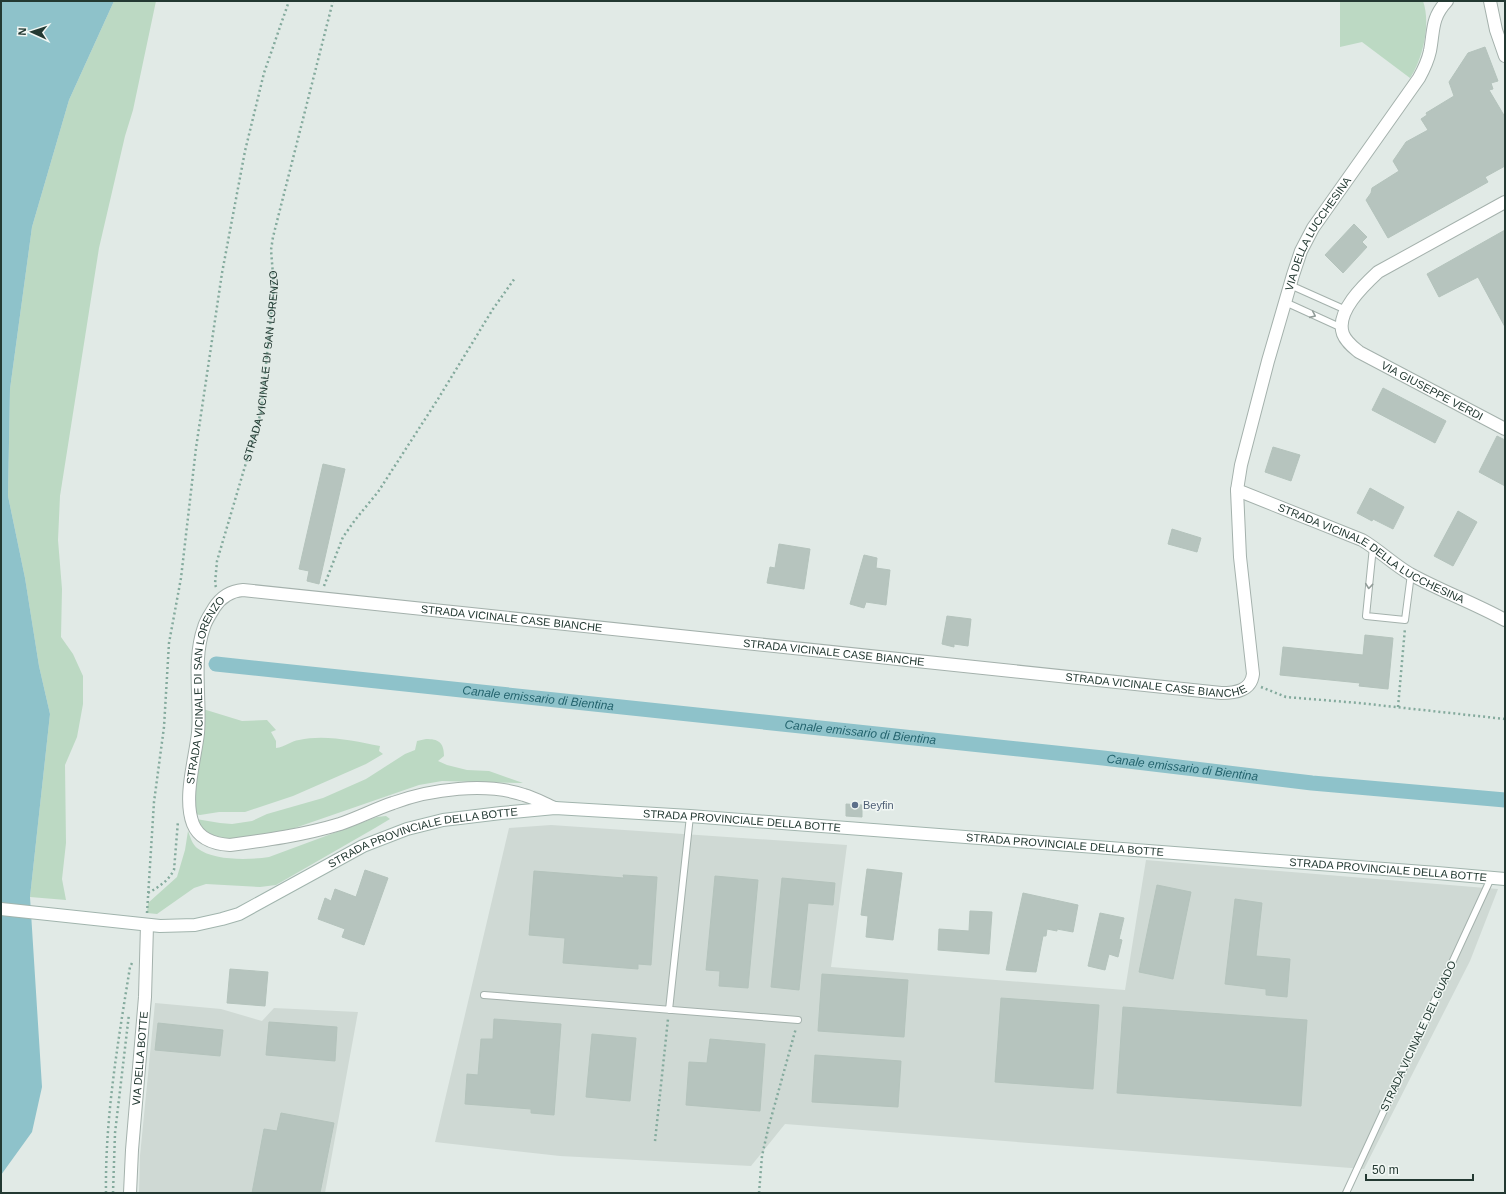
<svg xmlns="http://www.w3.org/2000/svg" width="1506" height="1194" font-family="Helvetica,sans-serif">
	<rect width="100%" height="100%" fill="#e1eae6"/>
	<path fill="#cfd9d4" d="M551 825 847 845 831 967 1125 990 1146 860 1498 889 1470 961 1364 1169 785 1124 751 1166 560 1156 435 1142 509 828Z
		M155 1003 221 1009 262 1021 274 1008 358 1012 325 1193H139L140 1156Z"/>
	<path fill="#bcd9c3" d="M114 1H156L133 110 125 136 99 248 60 496 58 540 62 589 61 637 73 654 83 676V704L77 737 65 765 66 843 62 879 66 900 30 897 50 714 39 666 25 578 8 496 10 389 32 227 69 100Z
		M1340 1H1423C1431 23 1423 59 1410 78L1362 42 1340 47Z
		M203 709 242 721 267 720 276 730 271 732 276 741V748C285 747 291 741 299 740 324 734 355 741 380 746L379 751 383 754 366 764 293 796 245 812H219L200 815 195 814 193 799Z
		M426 739C438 739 444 742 444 756L438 761 447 765 467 770 489 771 523 783 442 781 419 785 289 830 252 837 219 839 205 834 196 819 220 823 232 824 252 821 267 814 323 798 366 779 405 754 415 750 417 741Z
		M386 816 390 819 375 828 276 885 260 887 206 884 194 888 157 914 147 913 148 903 177 877 185 850 188 831C190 836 192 844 197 848 213 861 249 860 269 857L377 817Z"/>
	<path fill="#8ec2ca" d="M1 1H114L69 100 32 227 10 389 8 496 25 578 39 666 50 714 30 897 42 1087 32 1132 1 1175Z"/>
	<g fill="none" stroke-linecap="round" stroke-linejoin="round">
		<path stroke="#8ec2ca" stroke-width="15" id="s1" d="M216 664 1103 758 1312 783 1505 800"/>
	</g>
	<path fill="#b6c4be" stroke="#b4c3bc" d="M1485 47 1498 81 1491 83 1493 89 1489 90 1505 117V166L1485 177 1488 182 1388 238 1366 200 1371 193 1372 188 1399 171 1393 161 1406 142 1428 130 1421 119 1427 115 1426 113 1454 96 1449 82 1468 53Z
		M1354 224 1367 237 1362 242 1367 247 1343 273 1325 255Z
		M1505 230V327L1478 277 1439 297 1427 274Z
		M1383 388 1446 421 1435 443 1372 410Z
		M1497 436 1505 440V486L1479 472Z
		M1273 447 1300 455 1291 481 1265 472Z
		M323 464 345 469 319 584 307 581 309 571 299 569Z
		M1370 488 1404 507 1393 529 1373 519 1372 521 1357 513Z
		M1458 511 1477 522 1453 566 1434 556Z
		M1172 529 1201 538 1197 552 1168 544Z
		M779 544 810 549 804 589 767 583 770 567 775 568Z
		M864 555 877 558 876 568 890 570 886 605 866 602 864 608 850 604Z
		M947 616 971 619 968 646 954 644V647L942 644Z
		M1365 635 1393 638 1388 689 1359 686 1360 683 1280 675 1283 647 1363 655Z
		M846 804 862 805V817L846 816Z
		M867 869 902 873 893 940 866 937 868 916 861 915Z
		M365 870 388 878 364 945 342 937 345 929 318 919 325 898 331 901 335 889 356 897Z
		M534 871 624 878 623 875 657 877 651 965 638 964V969L563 963 565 938 529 935Z
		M715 876 758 880 748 988 719 986 720 971 706 970Z
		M782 878 835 883 833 905 808 903 799 990 771 987Z
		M1157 885 1191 892 1173 979 1139 972Z
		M1023 893 1078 905 1073 932 1057 929V931L1047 929 1046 936H1043L1036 972 1006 970Z
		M1235 899 1262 903 1256 956 1290 959 1287 997 1266 995V989L1225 984Z
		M970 911 992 912 989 954 938 950 939 929 969 931Z
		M1100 913 1124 918 1119 939 1122 940 1118 957 1109 954 1105 970 1088 966Z
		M230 969 268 972 265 1006 227 1003Z
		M822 974 908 980 904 1037 818 1031Z
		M1001 998 1099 1005 1093 1089 995 1082Z
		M1123 1007 1307 1020 1301 1106 1117 1093Z
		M494 1019 561 1024 554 1115 531 1113V1109L465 1104 467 1074 478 1075 481 1039H493Z
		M269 1022 337 1027 335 1061 266 1055Z
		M158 1023 223 1030 220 1056 155 1050Z
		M592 1034 636 1038 630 1101 586 1097Z
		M710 1039 765 1044 760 1111 686 1105 689 1062 707 1063Z
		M815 1055 901 1061 898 1107 812 1102Z
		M281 1113 334 1123 320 1193H252L264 1129 277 1131Z"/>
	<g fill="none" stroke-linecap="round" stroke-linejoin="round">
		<defs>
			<path id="service" d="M1290 285 1346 310
				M1285 302 1342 328
				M1373 547 1366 616 1405 620 1411 574
				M484 995 798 1020
				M669 1010 690 816
				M1346 1193 1491 878"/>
			<g id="minor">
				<path d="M1490 1 1496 30 1505 56"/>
				<path id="s3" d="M1505 202 1378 272C1364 285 1335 312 1343 334 1346 342 1353 347 1359 352L1505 429"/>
				<path id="s4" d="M1237 490 1362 540C1379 550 1393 564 1410 574 1441 591 1474 603 1505 620"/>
				<path id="s5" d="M555 808C545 804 535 798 524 795 486 782 431 789 393 803 375 809 358 818 340 824 304 835 267 840 230 845 214 844 199 839 193 824 183 798 195 760 198 733 201 699 192 661 204 627 206 620 210 615 214 608 221 597 230 591 243 590L1221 693C1235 693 1251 691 1253 674L1240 557 1237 490 1241 465 1268 361 1293 275 1301 251 1313 228 1419 78C1424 69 1428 60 1430 51 1434 30 1431 18 1447 1"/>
				<path id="s6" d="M130 1193 132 1150 145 997 147 925"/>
			</g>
			<g id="secondary">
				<path id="s7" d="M1 909 160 926 195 925 222 919 239 914 363 846 407 829 443 820 501 813 555 808 690 816 1437 873 1505 879"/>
			</g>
		</defs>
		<use href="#service" stroke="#a4b1ac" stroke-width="8"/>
		<use href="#minor" stroke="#a4b1ac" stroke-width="14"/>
		<use href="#secondary" stroke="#a1b4ad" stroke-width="14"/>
		<g stroke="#84aa9d" stroke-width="2.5" stroke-dasharray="2 3" stroke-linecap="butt">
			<path d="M324 586 343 537 355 520 378 492 438 399 493 309 515 278"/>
			<path id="s2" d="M216 587 215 584 217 561 261 412 274 287 271 250 273 237 333 1"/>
			<path d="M1261 687 1286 697 1359 703 1505 719"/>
			<path d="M1398 707 1405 628"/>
			<path d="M148 893C159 887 168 881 174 870L178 821"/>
			<path d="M147 913 154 802 164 727 169 643 181 578 196 448 222 273 245 151 264 73 289 1"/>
			<path d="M655 1141 668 1019"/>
			<path d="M106 1193C105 1117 118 1042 130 967L133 961"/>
			<path d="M113 1193 115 1133 129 1014"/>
			<path d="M759 1193 762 1156 768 1129 796 1028"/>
		</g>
		<use href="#service" stroke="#fff" stroke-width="6"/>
		<use href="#minor" stroke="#fff" stroke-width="12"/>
		<use href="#secondary" stroke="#fff" stroke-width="12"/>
	</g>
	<defs><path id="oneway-chevron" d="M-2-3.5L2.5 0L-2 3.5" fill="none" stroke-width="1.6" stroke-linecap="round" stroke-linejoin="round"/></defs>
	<g stroke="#919c98">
		<use href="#oneway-chevron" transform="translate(1313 315) rotate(24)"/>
		<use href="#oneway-chevron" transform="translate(1369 586) rotate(96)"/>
	</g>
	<circle fill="#5c6f8a" stroke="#f1f7f4" stroke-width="1.5" cx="855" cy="805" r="4"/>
	<g text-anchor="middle" stroke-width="3" stroke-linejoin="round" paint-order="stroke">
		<g font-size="11" fill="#233932" stroke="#f1f7f4">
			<text dy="4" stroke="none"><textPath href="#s5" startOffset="2117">VIA DELLA LUCCHESINA</textPath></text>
			<text dy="4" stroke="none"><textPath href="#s2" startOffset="227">STRADA VICINALE DI SAN LORENZO</textPath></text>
			<text dy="4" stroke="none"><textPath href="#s3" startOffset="327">VIA GIUSEPPE VERDI</textPath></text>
			<text dy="4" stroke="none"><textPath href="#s4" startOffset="149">STRADA VICINALE DELLA LUCCHESINA</textPath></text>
			<text dy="4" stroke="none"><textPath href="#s5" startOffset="907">STRADA VICINALE CASE BIANCHE</textPath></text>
			<text dy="4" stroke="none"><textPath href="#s5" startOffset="1231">STRADA VICINALE CASE BIANCHE</textPath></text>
			<text dy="4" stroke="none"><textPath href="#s5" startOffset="1555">STRADA VICINALE CASE BIANCHE</textPath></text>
			<text dy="4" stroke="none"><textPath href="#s5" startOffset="518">STRADA VICINALE DI SAN LORENZO</textPath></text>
			<text dy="4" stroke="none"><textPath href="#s7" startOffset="766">STRADA PROVINCIALE DELLA BOTTE</textPath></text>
			<text dy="4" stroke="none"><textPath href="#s7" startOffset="442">STRADA PROVINCIALE DELLA BOTTE</textPath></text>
			<text dy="4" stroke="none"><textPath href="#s7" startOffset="1090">STRADA PROVINCIALE DELLA BOTTE</textPath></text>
			<text dy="4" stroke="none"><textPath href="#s7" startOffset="1414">STRADA PROVINCIALE DELLA BOTTE</textPath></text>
			<text transform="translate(1418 1036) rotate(-65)" y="4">STRADA VICINALE DEL GUADO</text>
			<text dy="4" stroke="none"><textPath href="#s6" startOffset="135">VIA DELLA BOTTE</textPath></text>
		</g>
		<g font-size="11" fill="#4e5e75" stroke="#f1f7f4" text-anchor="start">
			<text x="863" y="809">Beyfin</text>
		</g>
		<g font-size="12" font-style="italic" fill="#24646e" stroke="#f1f7f4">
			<text dy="4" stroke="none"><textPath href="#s1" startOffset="324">Canale emissario di Bientina</textPath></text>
			<text dy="4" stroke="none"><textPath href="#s1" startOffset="648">Canale emissario di Bientina</textPath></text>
			<text dy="4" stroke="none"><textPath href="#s1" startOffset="972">Canale emissario di Bientina</textPath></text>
		</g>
	</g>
	<rect width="1506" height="1194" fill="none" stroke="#233932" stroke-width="4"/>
	<g transform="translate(32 32) rotate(273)" stroke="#f1f7f4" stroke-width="3" paint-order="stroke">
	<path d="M0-3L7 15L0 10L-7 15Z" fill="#233932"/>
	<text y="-6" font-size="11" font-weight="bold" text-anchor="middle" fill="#233932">N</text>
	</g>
	<path d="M1366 1174v6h107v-6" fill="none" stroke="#233932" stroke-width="2"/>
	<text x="1372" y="1174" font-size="12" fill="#233932" stroke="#f1f7f4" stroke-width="3" paint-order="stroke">50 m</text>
</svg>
